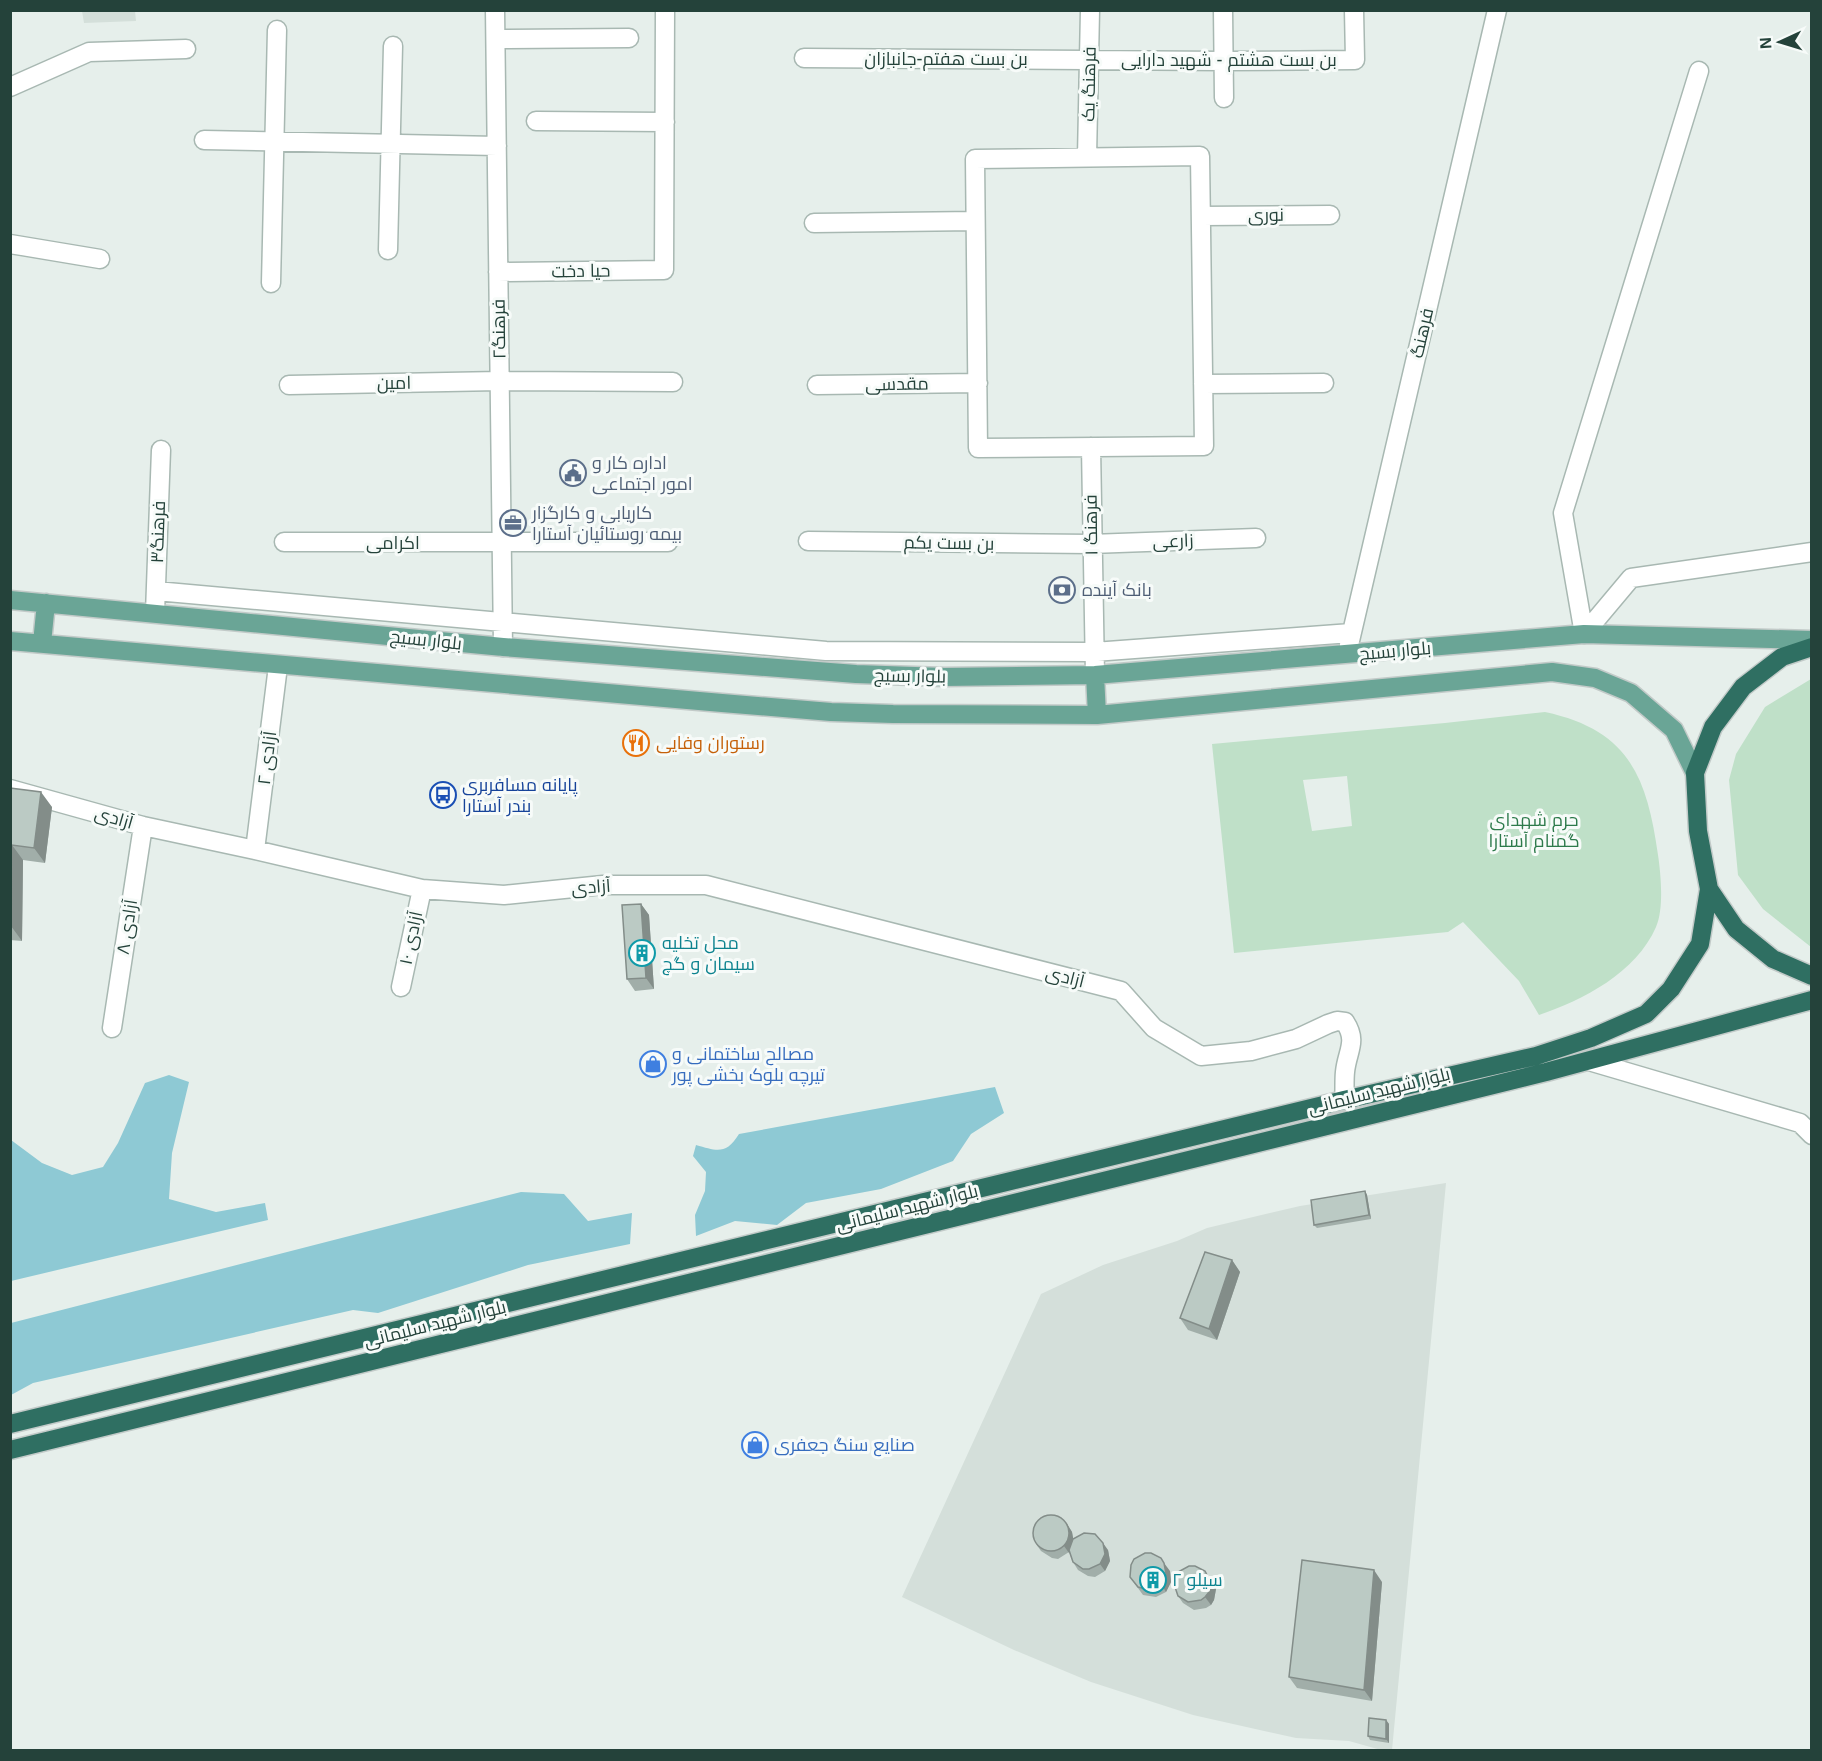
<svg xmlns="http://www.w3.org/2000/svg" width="1822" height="1761" font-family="Arial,Cairo,sans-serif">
	<rect width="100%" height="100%" fill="#e6efeb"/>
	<path fill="#d4dfda" d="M82 11H135L136 21 84 23Z
		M1446 1183 1392 1750H1381L1349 1741 1296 1738 1193 1715 1091 1682 1014 1650 902 1597 1041 1294 1103 1265 1177 1241 1207 1228 1300 1206Z"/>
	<path fill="#bfe0c8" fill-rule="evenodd" d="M1811 679V947L1763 909 1738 875 1729 780 1736 754 1765 707Z
		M1545 712C1629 730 1647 777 1658 855 1661 875 1664 909 1656 927 1636 973 1583 1000 1539 1015L1519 981 1463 922 1448 932 1234 953 1212 744 1445 723ZM1347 776 1352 826 1312 831 1303 780Z"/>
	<path fill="#8ec9d4" d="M169 1075 189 1082 172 1153 169 1199 216 1212 265 1203 268 1220 11 1281V1140L42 1163 72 1175 103 1167 118 1143 145 1083Z
		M995 1087 1004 1113 971 1134 953 1161 881 1189 806 1203 777 1225 735 1221 696 1236 695 1215 705 1191 706 1172 693 1156 696 1145C717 1151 726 1155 739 1134Z
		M521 1192 564 1194 588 1221 632 1213 630 1244 528 1265 378 1313 353 1310 33 1383 11 1395V1323Z"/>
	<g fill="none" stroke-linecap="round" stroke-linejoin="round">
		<defs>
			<path id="minor" d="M495 10 503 647
				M1223 10 1224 98
				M496 39 629 38
				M804 58 1224 61 1355 60 1354 10
				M10 87 89 52 186 49
				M536 121 665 122
				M204 140 497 146
				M1200 156 1204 446 978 448 975 159Z
				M1087 157 1090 10
				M1201 216 1330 215
				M814 223 975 221
				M10 244 100 259
				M388 250 393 46
				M498 272 664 270 665 10
				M271 283 277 30
				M1203 384 1324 383
				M289 385 499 381 673 382
				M817 385 978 383
				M1091 447 1095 675
				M808 541 1091 544 1256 538
				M284 542H668
				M156 591 826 651 1094 652 1351 633
				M155 613 161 450
				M1584 634 1563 513 1699 71
				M1584 634 1631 578 1812 552
				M1349 645 1497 10
				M10 789 143 826 255 850 422 889 504 895 603 885H706L1121 991 1154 1028 1201 1056 1251 1051 1296 1039 1328 1024 1337 1021 1345 1022C1358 1042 1347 1051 1345 1072 1344 1081 1345 1091 1344 1100
				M255 850 278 666
				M401 987 422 889
				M112 1028 143 826
				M1589 1061 1800 1123 1812 1135"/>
			<path id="major" d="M10 600 503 647 856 674 944 677 1095 675 1584 634 1812 640
				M10 641 722 703 831 712 893 714 1097 715 1552 672 1595 678 1631 693 1674 730 1695 773
				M42 643 46 603
				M1095 675 1097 715"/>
			<path id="highway" d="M1812 647 1782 657 1743 687 1713 727 1695 773 1698 831 1709 889 1736 929 1773 959 1812 976
				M10 1424 1344 1100 1536 1056 1591 1038 1646 1014 1671 989 1700 944 1709 889
				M10 1450 1546 1072 1812 1000"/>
		</defs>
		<use href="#minor" stroke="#a8b8b2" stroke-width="21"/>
		<use href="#major" stroke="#c2cac8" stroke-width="21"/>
		<use href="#highway" stroke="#c2cac8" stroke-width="21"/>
		<use href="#minor" stroke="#fff" stroke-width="18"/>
		<use href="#major" stroke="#6aa596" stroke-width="18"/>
		<use href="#highway" stroke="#2f6f62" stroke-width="18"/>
	</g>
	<path fill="#a1aea9" d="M10 788 52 807 45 863 23 860 22 941 10 940Z
		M641 904 649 915 654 989 635 991 627 979Z
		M1365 1191 1367 1195 1371 1219 1317 1228 1314 1225Z
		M1232 1260 1240 1272 1217 1340 1188 1330 1180 1318Z
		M1067 1524 1072 1532 1073 1539 1108 1550 1110 1561 1105 1571 1095 1577 1088 1576 1078 1570 1073 1562 1069 1552 1058 1559 1052 1558 1041 1551 1036 1544Z
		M1170 1571 1171 1582 1166 1592 1156 1597 1143 1595 1130 1577Z
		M1205 1571 1216 1589 1214 1600 1211 1605 1206 1608 1194 1610 1183 1603 1178 1596Z
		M1382 1582 1372 1701 1297 1688 1289 1677Z
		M1386 1720 1389 1724V1743L1370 1740 1368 1736Z"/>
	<path fill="#838d89" d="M41 792 52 807 45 863 34 848Z
		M12 845 23 860 22 941 11 926Z
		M641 904 649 915 654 989 646 978Z
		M1365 1191 1367 1195 1371 1219 1369 1215Z
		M1232 1260 1240 1272 1217 1340 1209 1329Z
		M1067 1524 1072 1532 1074 1543 1069 1553 1064 1546Z
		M1103 1543 1108 1550 1110 1561 1105 1571 1100 1564Z
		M1164 1563 1170 1571 1171 1582 1166 1592 1161 1584Z
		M1374 1570 1382 1582 1372 1701 1364 1690Z
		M1205 1571 1216 1589 1214 1600 1211 1605 1205 1597Z
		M1386 1720 1389 1724V1743L1386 1739Z"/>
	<path fill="#bbcac4" stroke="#838d89" stroke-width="1.5" d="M10 788 41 792 34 848 12 845 11 926Z
		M641 904 646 978 627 979 622 905Z
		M1365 1191 1369 1215 1314 1225 1311 1200Z
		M1205 1252 1232 1260 1209 1329 1180 1318Z
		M1033 1533a18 18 0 1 1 36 0a18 18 0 1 1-36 0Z
		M1084 1533 1095 1534 1103 1543 1105 1554 1100 1564 1089 1569H1083L1073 1562 1069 1550 1073 1539Z
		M1145 1553H1151L1161 1558 1164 1563 1166 1574 1161 1584 1150 1590 1138 1587 1130 1577 1131 1565 1134 1559Z
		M1302 1560 1374 1570 1364 1690 1289 1677Z
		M1189 1566H1195L1205 1571 1210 1581 1209 1592 1205 1597 1201 1600 1188 1602 1178 1596 1174 1584 1178 1572Z
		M1369 1718 1386 1720V1739L1368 1736Z"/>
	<defs>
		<symbol id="civic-ring" viewBox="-11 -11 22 22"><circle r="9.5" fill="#f7fbf9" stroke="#5c6f8a" stroke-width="1.5"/><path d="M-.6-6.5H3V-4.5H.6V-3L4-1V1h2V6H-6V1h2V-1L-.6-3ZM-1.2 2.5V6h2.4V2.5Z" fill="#5c6f8a"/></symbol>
		<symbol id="office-ring" viewBox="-11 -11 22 22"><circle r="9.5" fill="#f7fbf9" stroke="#5c6f8a" stroke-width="1.5"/><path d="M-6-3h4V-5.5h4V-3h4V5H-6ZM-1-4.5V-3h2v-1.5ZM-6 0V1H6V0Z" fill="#5c6f8a"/></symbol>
		<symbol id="bank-ring" viewBox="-11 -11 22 22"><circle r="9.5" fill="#f7fbf9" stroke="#5c6f8a" stroke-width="1.5"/><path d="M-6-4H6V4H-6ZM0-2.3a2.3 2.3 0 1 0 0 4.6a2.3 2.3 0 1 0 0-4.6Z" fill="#5c6f8a"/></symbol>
		<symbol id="restaurant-ring" viewBox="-11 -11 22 22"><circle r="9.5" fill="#f7fbf9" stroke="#e8710a" stroke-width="1.5"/><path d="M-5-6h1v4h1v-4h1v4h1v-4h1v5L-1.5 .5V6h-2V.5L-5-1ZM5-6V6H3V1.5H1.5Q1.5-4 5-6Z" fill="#e8710a"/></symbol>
		<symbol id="bus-ring" viewBox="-11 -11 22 22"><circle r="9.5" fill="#f7fbf9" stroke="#1a4fb4" stroke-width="1.5"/><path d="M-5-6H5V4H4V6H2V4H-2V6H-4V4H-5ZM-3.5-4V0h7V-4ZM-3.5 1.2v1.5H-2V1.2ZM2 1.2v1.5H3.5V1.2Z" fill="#1a4fb4"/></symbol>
		<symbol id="building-ring" viewBox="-11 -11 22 22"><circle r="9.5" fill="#f7fbf9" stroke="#0f9aa8" stroke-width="1.5"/><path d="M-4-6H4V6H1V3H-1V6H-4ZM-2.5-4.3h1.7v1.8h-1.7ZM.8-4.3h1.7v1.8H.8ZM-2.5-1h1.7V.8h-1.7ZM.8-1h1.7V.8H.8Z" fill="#0f9aa8"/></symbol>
		<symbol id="shop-ring" viewBox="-11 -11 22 22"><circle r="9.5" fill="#f7fbf9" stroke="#3f7fe0" stroke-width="1.5"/><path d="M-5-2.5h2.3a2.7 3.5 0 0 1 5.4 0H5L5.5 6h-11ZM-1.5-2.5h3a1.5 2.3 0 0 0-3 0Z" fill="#3f7fe0"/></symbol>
	</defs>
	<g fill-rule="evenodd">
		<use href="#civic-ring" x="558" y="458" width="30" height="30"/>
		<use href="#office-ring" x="498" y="508" width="30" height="30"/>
		<use href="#bank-ring" x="1047" y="575" width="30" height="30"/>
		<use href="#restaurant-ring" x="621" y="728" width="30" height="30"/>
		<use href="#bus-ring" x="428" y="780" width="30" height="30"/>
		<use href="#building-ring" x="627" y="938" width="30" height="30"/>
		<use href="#shop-ring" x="638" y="1049" width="30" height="30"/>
		<use href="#shop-ring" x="740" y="1430" width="30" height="30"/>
		<use href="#building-ring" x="1138" y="1565" width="30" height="30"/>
	</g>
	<g text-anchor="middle" stroke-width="6" stroke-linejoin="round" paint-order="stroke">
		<g font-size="18" fill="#24423a" stroke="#f7fbf9">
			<text x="946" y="65">بن بست هفتم-جانبازان</text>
			<text x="1229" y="66">بن بست هشتم - شهید دارایی</text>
			<text transform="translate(1089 84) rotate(-89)" y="6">فرهنگ یک</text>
			<text transform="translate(1266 215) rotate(-1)" y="6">نوری</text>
			<text transform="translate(581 271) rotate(-1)" y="6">حیا دخت</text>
			<text transform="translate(499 329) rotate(-91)" y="6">فرهنگ۲</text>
			<text transform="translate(1422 333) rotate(-77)" y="6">فرهنگ</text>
			<text transform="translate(394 383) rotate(-1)" y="6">امین</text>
			<text transform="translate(897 384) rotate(-1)" y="6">مقدسی</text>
			<text transform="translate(1091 525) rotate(-91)" y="6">فرهنگ ۱</text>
			<text transform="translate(158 532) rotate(-88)" y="6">فرهنگ۳</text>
			<text transform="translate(1173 541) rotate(-2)" y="6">زارعی</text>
			<text x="393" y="549">اکرامی</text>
			<text transform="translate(949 543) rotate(1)" y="6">بن بست یکم</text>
			<text transform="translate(426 640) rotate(6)" y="6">بلوار بسیج</text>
			<text transform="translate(1395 651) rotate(-5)" y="6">بلوار بسیج</text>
			<text transform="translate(910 676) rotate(1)" y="6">بلوار بسیج</text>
			<text transform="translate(267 758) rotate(-83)" y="6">آزادی ۲</text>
			<text transform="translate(114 818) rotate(16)" y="6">آزادی</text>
			<text transform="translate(591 887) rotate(-4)" y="6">آزادی</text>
			<text transform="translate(127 927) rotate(-81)" y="6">آزادی ۸</text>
			<text transform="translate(411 938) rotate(-78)" y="6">آزادی ۱۰</text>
			<text transform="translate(1065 977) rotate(14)" y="6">آزادی</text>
			<text transform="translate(1379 1091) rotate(-14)" y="6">بلوار شهید سلیمانی</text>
			<text transform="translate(907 1208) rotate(-14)" y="6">بلوار شهید سلیمانی</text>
			<text transform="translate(435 1324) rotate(-14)" y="6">بلوار شهید سلیمانی</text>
		</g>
		<g font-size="18" fill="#4e5e75" stroke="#f7fbf9" text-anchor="start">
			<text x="592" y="469">اداره کار و<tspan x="592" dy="21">امور اجتماعی</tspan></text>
			<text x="532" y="519">کاریابی و کارگزار<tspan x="532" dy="21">بیمه روستائیان آستارا</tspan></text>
			<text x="1082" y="596">بانک آینده</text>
		</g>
		<g font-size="18" fill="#c56008" stroke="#f7fbf9" text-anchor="start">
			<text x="656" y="749">رستوران وفایی</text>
		</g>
		<g font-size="18" fill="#164399" stroke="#f7fbf9" text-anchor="start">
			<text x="462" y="791">پایانه مسافربری<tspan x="462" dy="21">بندر آستارا</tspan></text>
		</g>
		<g font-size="18" fill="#2d7a4b" stroke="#f7fbf9">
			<text x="1534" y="826">حرم شهدای<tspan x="1534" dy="21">گمنام آستارا</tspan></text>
		</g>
		<g font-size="18" fill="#0d838f" stroke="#f7fbf9" text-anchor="start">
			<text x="662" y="949">محل تخلیه<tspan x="662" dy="21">سیمان و گچ</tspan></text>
			<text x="1172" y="1586">سیلو ۲</text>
		</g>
		<g font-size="18" fill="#366cbe" stroke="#f7fbf9" text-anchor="start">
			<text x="672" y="1060">مصالح ساختمانی و<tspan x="672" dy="21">تیرچه بلوک بخشی پور</tspan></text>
			<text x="774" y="1451">صنایع سنگ جعفری</text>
		</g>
	</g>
	<rect width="1822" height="1761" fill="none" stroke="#24423a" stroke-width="24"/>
	<g transform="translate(1780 42) rotate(266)" stroke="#f7fbf9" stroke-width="4.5" paint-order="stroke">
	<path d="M0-4.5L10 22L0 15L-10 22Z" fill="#24423a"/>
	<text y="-9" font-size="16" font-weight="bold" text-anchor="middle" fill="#24423a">N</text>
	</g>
</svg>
